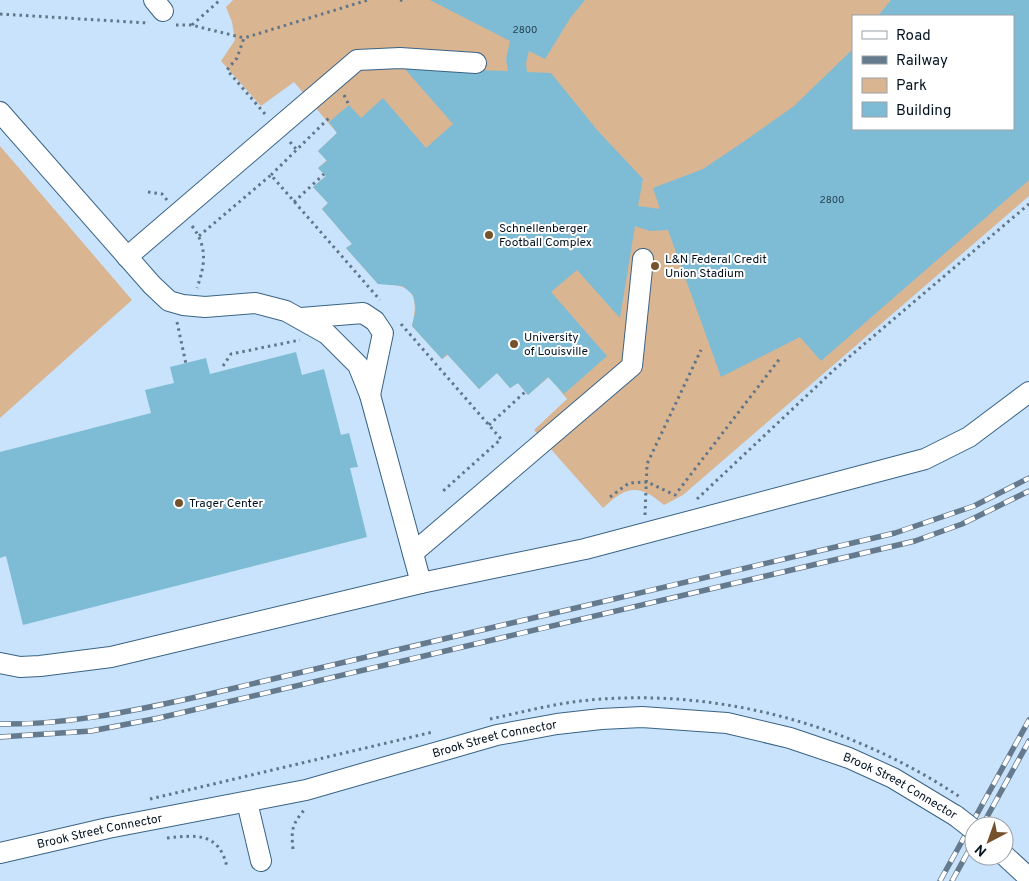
<svg xmlns="http://www.w3.org/2000/svg" width="1029" height="881" font-family="Overpass,sans-serif">
	<rect width="100%" height="100%" fill="#c8e3fb"/>
	<path fill="#d9b592" fill-rule="evenodd" d="M233 0H1029V196L683 495 664 505C639 483 626 486 603 508L534 430 567 399 549 377 528 395 518 383 510 388 497 373 479 389 448 355 442 359 412 326C420 292 411 284 378 284L346 248 352 244 322 209 328 203 313 187 326 176 318 168 327 160 318 151 337 133 294 82 261 106 221 61 235 40 232 22 226 7ZM853 16H1013V129H853Z
		M0 146 132 300 0 418Z"/>
	<path fill="#7ebcd5" d="M430 0H585L571 17 545 59 529 51 526 63 527 72 551 73 598 131 643 179 638 206 660 209 653 188 703 169 749 138 794 106 853 49V129H1013V16H878L891 0H1029V180L821 361 800 337 721 377 668 230 650 231 635 226 620 318 577 270 551 292 607 356 564 394 548 377 528 395 518 383 510 388 497 373 479 389 447 354 442 359 412 326 416 309 413 295 403 286 378 284 346 248 352 244 322 209 328 203 313 187 326 176 318 168 327 161 318 151 337 133 329 122 349 105 361 118 383 98 426 148 453 124 404 68 508 71 506 59 510 41Z
		M296 352 302 375 324 369 341 435 349 433 358 467 350 468 367 537 23 625 6 556 0 558V452L151 413 145 390 174 383 170 367 206 358 210 374Z"/>
	<g fill="none" stroke-linecap="round" stroke-linejoin="round">
		<defs>
			<g id="minor">
				<path d="M154 0 163 11"/>
				<path d="M0 112 152 285 169 301 183 305 205 307 255 303 286 311 327 334 358 365 370 395 421 583 585 549 925 459 969 437 1029 392"/>
				<path d="M127 257 357 60 400 58 476 63"/>
				<path d="M301 318 363 313 375 321 383 333 370 395"/>
				<path d="M413 553 632 366 643 259"/>
				<path d="M0 663 20 667 40 666 111 657 421 583"/>
				<path d="M247 802 261 861"/>
				<path id="s1" d="M0 853 108 828 306 790 497 735 557 724 601 719 642 717 727 723 790 738 849 758 893 778 956 816"/>
				<path d="M1004 855 1029 878"/>
			</g>
		</defs>
		<use href="#minor" stroke="#3a6386" stroke-width="22"/>
		<path stroke="#607688" stroke-width="3" stroke-dasharray="2.5 4" stroke-linecap="butt" d="M400 0 405 1
			M0 14 148 23
			M176 25H191L244 38
			M192 25 220 0
			M344 95 349 105
			M265 114 227 70 237 58 244 38 368 0
			M290 142 296 149
			M271 175 330 117
			M148 192 162 194 167 200
			M294 202 324 174
			M192 226C208 247 205 265 197 288
			M199 236 271 175 380 300
			M177 322 186 364
			M401 324 501 439 442 492
			M223 366 231 354 300 340
			M489 425 525 392
			M610 497 629 483 647 482 675 495 781 357
			M697 499 835 369 1029 204
			M645 515 647 464 701 350
			M150 799 433 732
			M1004 831 1010 837
			M167 838C197 835 219 832 227 867
			M293 849C291 830 292 824 305 809"/>
		<use href="#minor" stroke="#fff" stroke-width="20"/>
		<defs>
			<path id="rail" d="M0 724C65 725 128 712 192 698L895 533 974 506 1029 478
				M0 737 91 731 159 718 915 541 962 524 1029 491
				M982 826 1029 741
				M940 881 1029 720
				M952 881 974 841"/>
		</defs>
		<use href="#rail" stroke="#657a8d" stroke-width="5.5"/>
		<use href="#rail" stroke="#fff" stroke-width="4" stroke-dasharray="11" stroke-linecap="butt"/>
		<defs>
			<path id="minor-bridge" d="M956 816 974 830"/>
		</defs>
		<use href="#minor-bridge" stroke="#3a6386" stroke-width="22" stroke-linecap="butt"/>
		<path stroke="#607688" stroke-width="3" stroke-dasharray="2.5 4" stroke-linecap="butt" d="M490 719C523 712 556 703 590 700 720 688 852 725 960 797
			M991 820 998 826"/>
		<use href="#minor-bridge" stroke="#fff" stroke-width="20"/>
	</g>
	<g fill="#76522c" stroke="#fff" stroke-width="2">
		<circle cx="489" cy="235" r="5"/>
		<circle cx="655" cy="266" r="5"/>
		<circle cx="514" cy="344" r="5"/>
		<circle cx="179" cy="503" r="5"/>
	</g>
	<g text-anchor="middle" stroke-width="4" stroke-linejoin="round" paint-order="stroke">
		<g font-size="10" fill="#223d4d">
			<text x="525" y="33">2800</text>
			<text x="832" y="203">2800</text>
		</g>
		<g font-size="12" fill="#031320" stroke="#fff" text-anchor="start">
			<text x="499" y="232">Schnellenberger<tspan x="499" dy="14">Football Complex</tspan></text>
			<text x="665" y="263">L&amp;N Federal Credit<tspan x="665" dy="14">Union Stadium</tspan></text>
			<text x="524" y="341">University<tspan x="524" dy="14">of Louisville</tspan></text>
			<text x="189" y="507">Trager Center</text>
		</g>
		<g font-size="12" fill="#031320" stroke="#fff">
			<text dy="4" stroke="none"><textPath href="#s1" startOffset="508">Brook Street Connector</textPath></text>
			<text dy="4" stroke="none"><textPath href="#s1" startOffset="928">Brook Street Connector</textPath></text>
			<text dy="4" stroke="none"><textPath href="#s1" startOffset="102">Brook Street Connector</textPath></text>
		</g>
	</g>
	<rect x="852" y="15" width="162" height="115" fill="#ffffff" stroke="#9aa1a6"/>
	<rect x="862" y="31" width="25" height="8" fill="#ffffff" stroke="#9aa1a6"/>
	<text x="896" y="40" font-size="15" fill="#031320">Road</text>
	<rect x="862" y="56" width="25" height="8" fill="#657a8d" stroke="#9aa1a6"/>
	<text x="896" y="65" font-size="15" fill="#031320">Railway</text>
	<rect x="862" y="78" width="25" height="15" fill="#d9b592" stroke="#9aa1a6"/>
	<text x="896" y="90" font-size="15" fill="#031320">Park</text>
	<rect x="862" y="102" width="25" height="15" fill="#7ebcd5" stroke="#9aa1a6"/>
	<text x="896" y="115" font-size="15" fill="#031320">Building</text>
	<g transform="translate(989 841) rotate(221)"><circle r="24" fill="#ffffff" stroke="#9aa1a6"/>
	<path d="M0-4L9 19L0 12L-9 19Z" fill="#76522c"/>
	<text y="-8" font-size="14" font-weight="bold" text-anchor="middle" fill="#031320">N</text>
	</g>
</svg>
